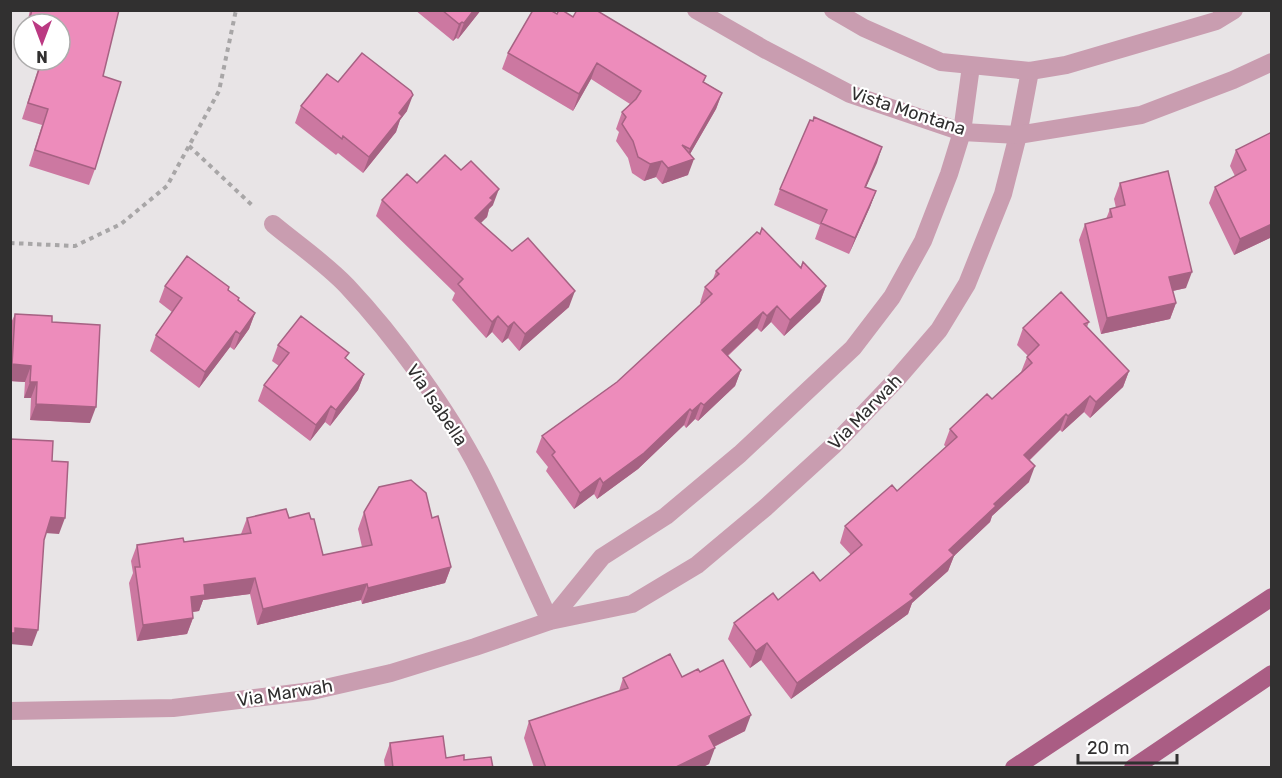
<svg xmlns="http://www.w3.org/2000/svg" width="1282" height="778" font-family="Rubik,sans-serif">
	<rect width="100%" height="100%" fill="#e8e4e6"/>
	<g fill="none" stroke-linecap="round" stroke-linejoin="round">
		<path stroke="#a8a6a7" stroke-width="4" stroke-dasharray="4.5 4.5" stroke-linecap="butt" d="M189 146 254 207
			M10 243 75 246 121 224 167 186 219 91 236 10"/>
		<path stroke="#c99db0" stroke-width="18" d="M273 224C297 244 325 263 347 286 395 337 448 410 480 472 505 521 527 572 550 621
			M550 621 602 557 666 516 740 454 853 348 892 297 923 241 949 174 962 132 971 66
			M10 711 173 708 312 691 391 673 475 647 550 621 632 604 697 565 765 508 834 445 895 381 939 330 967 284 1003 194 1018 135 1030 71"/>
		<path stroke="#c99db0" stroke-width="18" d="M696 10 764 49 850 94 962 132 1018 135 1141 115 1233 80 1272 62
			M833 10 864 28 941 62 1030 71 1066 65 1216 21 1234 10"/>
		<path stroke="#aa5d84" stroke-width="18" d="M1014 768 1272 597
			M1133 768 1272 674"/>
	</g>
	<path fill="#cc78a1" d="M30 10H119L103 76 95 169 89 185 29 166 42 125 22 119 41 60H60V24H27Z
		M415 10H481L458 39 456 38 453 41Z
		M557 14 573 17 706 76 704 82 722 93 716 109 690 154 688 175 662 184 656 177 644 181 632 173 628 158 616 141 619 132 616 129 622 112 630 104 591 79 573 111 502 69 508 53Z
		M338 82 407 111 400 120 396 132 363 173 338 153 336 155 295 123 301 106Z
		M1272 132V237L1234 255 1209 203 1215 187 1235 176 1230 166 1236 150Z
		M882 147 866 187 876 191 870 207 849 254 815 239 820 225 774 205 780 189Z
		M417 183 493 205 489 209 487 217 480 223 569 307 519 351 508 338 502 343 492 332 486 338 452 300 455 293 376 216 382 200Z
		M1120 183 1186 288 1173 291 1176 303 1170 319 1101 334 1079 240 1085 224 1106 219 1110 209 1116 208 1114 199Z
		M801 268 826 286 820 302 784 336 771 322 761 332 757 328 728 356 741 370 735 386 698 421 695 419 686 428 684 425 638 469 597 499 594 494 574 509 546 471 548 467 536 452 542 436 617 382 701 304 700 303 705 287 713 279 716 271Z
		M165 286 229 287 228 290 238 300 255 313 249 329 234 350 230 347 199 388 150 351 156 335 172 312 159 302Z
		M15 314 52 322 90 423 30 420 31 398H24L25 382 10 381V325Z
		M1089 322 1087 327 1129 371 1123 387 1090 418 1084 412 1062 432 1060 430 1030 460 1029 482 992 516 990 522 954 556 948 571 912 603 908 614 791 699 761 660 750 668 728 639 734 623 778 600 820 581 851 555 840 543 845 526 897 491 946 447 944 445 950 429 992 399 1021 372 1027 357 1028 356 1017 345 1023 328Z
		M278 345 347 359 364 374 358 390 330 426 325 422 310 441 258 401 264 385 279 366 272 361Z
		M364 512 432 518 451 567 445 583 362 604 361 600 257 625 250 594 203 600 199 611 193 612V618L187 634 137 641 129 583 133 573 131 561 137 545 184 542 241 534 247 518H289L323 555 362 547 358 529Z
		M682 677 745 731 714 747 709 764 701 768H534L524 738 529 721 619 691 623 678Z
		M390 743 446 758 464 760 493 768H385L384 760Z"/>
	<path fill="#a66283" d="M474 10H481L458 39 464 23Z
		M462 22 456 38 453 41 459 24Z
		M597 63 591 79 573 111 579 94Z
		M722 93 716 109 686 161 694 159 688 175 662 184 668 168 685 162 690 149Z
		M413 95 407 111 400 120 396 132 363 173 369 157 399 113Z
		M882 147 877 163 859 203 865 187Z
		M662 161 656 177 644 181 650 164Z
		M499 189 493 205 489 209 487 217 469 235 475 218 490 198Z
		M876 191 870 207 849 254 855 238Z
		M1272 224V237L1234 255 1240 239Z
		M1192 272 1186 288 1163 293 1169 277Z
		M826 286 820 302 784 336 790 320Z
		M575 291 569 307 519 351 525 334Z
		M1176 303 1170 319 1101 334 1107 318Z
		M777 306 771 322 761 332 767 316Z
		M763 312 757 328 716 366 722 350Z
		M255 313 249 329 234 350 240 334Z
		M498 316 492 332 486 338 492 322Z
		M514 322 508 338 502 343 508 327Z
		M236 331 230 347 199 388 205 372Z
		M12 364 31 366 25 382 10 381V368Z
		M741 370 735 386 698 421 704 405Z
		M1129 371 1123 387 1090 418 1096 402Z
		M364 374 358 390 330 426 336 410Z
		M30 382H37L31 398H24Z
		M1090 396 1084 412 1062 432 1068 416Z
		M701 403 695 419 686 428 692 411Z
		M36 404 96 407 90 423 30 420Z
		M331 406 325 422 310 441 316 425Z
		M690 409 684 425 638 469 597 499 603 483Z
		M1066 414 1060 430 1018 471 1024 455Z
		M1035 466 1029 482 992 516 990 522 954 556 948 571 912 603 908 614 791 699 797 683 910 594 949 550 994 504Z
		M600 478 594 494 574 509 580 493Z
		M51 517 65 518 59 534 45 533Z
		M451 567 445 583 362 604 368 588Z
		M255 578 250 594 203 600 199 611 185 613 191 597 204 585Z
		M367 584 361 600 257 625 263 609Z
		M193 618 187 634 137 641 143 625Z
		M15 628 38 630 32 646 10 644V633Z
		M767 643 761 660 750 668 756 651Z
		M751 715 745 731 703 752 709 736Z
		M715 748 709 764 701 768H674Z"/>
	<path fill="#ed8cbb" stroke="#a66283" stroke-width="1.5" d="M32 10H119L103 76 121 82 95 169 35 150 48 109 28 103 42 60H60V24H41L29 21Z
		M442 10H474L464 23 462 22 459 24Z
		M533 10H550L557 14 559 10H562L573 17 577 10H596L706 76 703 82 722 93 690 149 682 145 694 159 668 168 662 161 650 164 638 157 633 141 622 124 626 117 622 112 636 99 641 91 597 63 579 94 508 53Z
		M362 53 411 91 413 95 399 113 402 116 369 157 343 136 342 139 301 106 327 74 338 82Z
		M814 117 882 147 865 187 876 191 855 238 821 223 827 210 780 189 810 120 813 121Z
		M1272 132V224L1240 239 1215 187 1246 170 1236 150Z
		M445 155 461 170 471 161 499 189 490 198 493 200 475 218 512 251 528 238 575 291 525 334 514 322 508 327 498 316 492 322 458 284 463 279 382 200 407 174 417 183Z
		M1168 171 1192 272 1169 277 1176 303 1107 318 1085 224 1112 217 1110 209 1125 205 1120 183Z
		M762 228 801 268 803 262 826 286 790 320 777 306 767 316 763 312 722 350 741 370 704 405 701 403 692 411 690 409 644 453 603 483 600 478 580 493 552 455 555 452 542 436 617 382 712 294 705 287 719 274 716 271 757 232 760 234Z
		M187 256 229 287 228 290 239 298 238 300 255 313 240 334 236 331 205 372 156 335 182 298 165 286Z
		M1061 292 1089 322 1084 324 1129 371 1096 402 1090 396 1068 416 1066 414 1024 455 1035 466 994 504 996 506 949 550 954 555 910 594 914 598 797 683 767 643 756 651 734 623 773 593 778 600 813 572 820 581 862 545 845 526 892 485 897 491 957 437 950 429 987 394 992 399 1032 363 1027 357 1039 345 1023 328Z
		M15 314 52 316V322L100 325 96 407 36 404 37 382H30L31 366 12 364Z
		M301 316 349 353 345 358 364 374 336 410 331 406 316 425 264 385 289 353 278 345Z
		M10 439 53 441 52 461 68 462 65 518 51 517 44 540 38 630 15 628V633H10Z
		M411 480 426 493 432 518 438 516 451 567 368 588 367 584 263 609 255 578 204 585 205 595 191 597 193 618 143 625 135 567H140L137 545 183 538 184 542 251 533 247 518 286 509 289 518 309 513 311 519H314L323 555 372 545 364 512 379 487Z
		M670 654 682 677 698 669 700 672 723 660 751 715 709 736 715 748 674 768H546L529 721 628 688 623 678Z
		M443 736 446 758 464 755V760L491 757 493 768H393L390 743Z"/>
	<g text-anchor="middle" stroke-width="4.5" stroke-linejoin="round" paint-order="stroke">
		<g font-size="18" fill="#313030" stroke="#fff">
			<text transform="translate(908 111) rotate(18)" y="6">Vista Montana</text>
			<text transform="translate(437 405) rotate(56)" y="6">Via Isabella</text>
			<text transform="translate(865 412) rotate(-46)" y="6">Via Marwah</text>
			<text transform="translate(285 693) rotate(-9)" y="6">Via Marwah</text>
		</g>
	</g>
	<rect width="1282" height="778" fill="none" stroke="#313030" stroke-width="24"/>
	<g transform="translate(42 42) rotate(180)"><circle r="28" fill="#ffffff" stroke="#adacac" stroke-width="1.5"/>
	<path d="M0-4.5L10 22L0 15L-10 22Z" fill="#bb3982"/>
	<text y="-9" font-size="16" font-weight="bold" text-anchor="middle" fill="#313030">N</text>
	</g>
	<path d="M1078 754v9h99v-9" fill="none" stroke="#313030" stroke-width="3"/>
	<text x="1087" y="754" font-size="18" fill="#313030" stroke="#ffffff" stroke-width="4.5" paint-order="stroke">20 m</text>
</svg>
